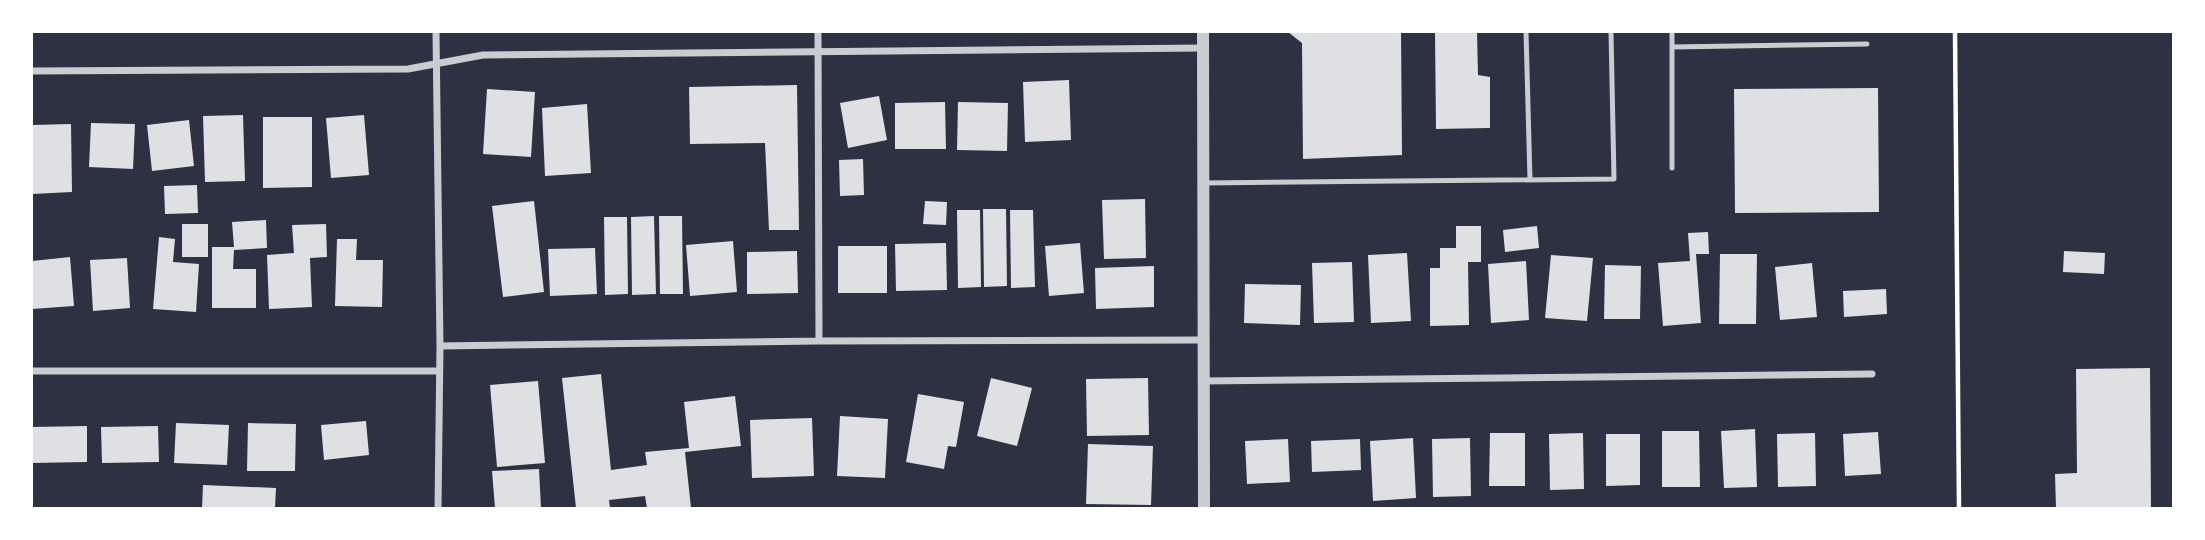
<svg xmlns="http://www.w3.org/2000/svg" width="2205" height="540" font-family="Figtree,sans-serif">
	<rect width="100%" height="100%" fill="#2d3142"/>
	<path fill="#e0e0e3" d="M1288 32H1401L1402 155 1303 159 1302 43Z
		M1435 32H1477L1478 75 1490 77V128L1436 129Z
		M1069 80 1071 140 1025 142 1023 82Z
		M797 85 799 230H769L765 143 690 144 689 87Z
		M1878 88 1879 212 1735 213 1734 89Z
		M487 89 535 92 531 157 483 154Z
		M879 96 887 140 848 148 840 103Z
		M945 102 946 149H895V103Z
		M958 102 1008 103 1007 151 957 150Z
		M587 104 591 173 545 176 542 108Z
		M243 115 245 181 205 182 203 116Z
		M364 115 369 175 331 178 326 118Z
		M263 117H312V187L263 188Z
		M189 120 194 166 152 171 147 125Z
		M91 123 135 124 133 169 89 167Z
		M71 124 72 192 32 194V125Z
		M863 159 864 195 840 196 839 160Z
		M197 185 198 213 165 214 164 186Z
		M1145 199 1146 258 1104 259 1102 200Z
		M534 201 544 292 503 297 492 206Z
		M925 201 947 202 946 225 923 224Z
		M983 209H1006L1007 286 984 287Z
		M957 210H980L981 287 958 288Z
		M1010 210H1033L1035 287 1011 288Z
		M654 216 656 294 632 295 631 217Z
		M659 216H682L683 294H660Z
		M604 217H627L628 294 605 295Z
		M266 220 267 248 234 250 233 269H256V308H212V247H234L232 222Z
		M182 224H208V257H182Z
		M326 224 327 257 310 258 312 307 269 309 267 255 294 253 292 225Z
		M1456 226H1481V262H1468L1469 325 1430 326V268H1440V248H1456Z
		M1537 226 1539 248 1505 252 1503 230Z
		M1708 232 1709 254H1696L1701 323 1663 326 1658 263 1690 261 1688 233Z
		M159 237 175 239 173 262 199 264 196 312 153 309Z
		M337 239H357L356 260H383L382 307 335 306Z
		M733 241 737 292 690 296 686 245Z
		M946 243 947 290 896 291 895 244Z
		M1080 243 1084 293 1049 296 1045 246Z
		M838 246H887V293H838Z
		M595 248 597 294 550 296 548 249Z
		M797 251 798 293 747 294V252Z
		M2064 251 2105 253 2104 274 2063 272Z
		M1407 253 1411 321 1371 323 1368 255Z
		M1720 254H1757L1756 324H1719Z
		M1551 255 1593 258 1587 321 1545 318Z
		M70 257 74 306 32 309V261Z
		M127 258 130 308 93 311 90 260Z
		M1526 261 1529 320 1491 323 1488 264Z
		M1352 262 1354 322 1314 323 1312 263Z
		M1812 263 1817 317 1780 320 1775 267Z
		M1605 265 1641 266 1640 319H1604Z
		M1154 266V307L1096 309 1095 268Z
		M1245 284 1301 285 1300 325 1244 323Z
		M1886 289 1887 314 1844 317 1843 291Z
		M2150 368 2151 508H2056L2055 474 2077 473 2076 369Z
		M601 374 611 470 647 465 645 452 689 448 684 402 735 396 741 446 685 452 691 508H647L645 496 609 500 610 508H576L562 378Z
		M991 378 1032 388 1017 446 977 436Z
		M1148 378 1149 435 1087 436 1086 379Z
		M538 381 545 463 497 467 490 385Z
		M918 394 964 402 956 447 948 446 944 469 906 462Z
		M840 416 888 419 885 478 837 476Z
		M812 418 814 476 752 478 750 420Z
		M366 421 369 455 324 460 321 425Z
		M176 423 229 425 227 465 174 463Z
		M248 423 296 424 295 471H247Z
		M87 426V462L32 463V427Z
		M158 426 159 462 102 463 101 427Z
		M1755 429 1757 487 1724 488 1721 431Z
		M1662 431H1699L1700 487H1662Z
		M1878 432 1881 474 1845 476 1843 434Z
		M1490 433H1525V486H1489Z
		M1583 433 1584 489 1550 490 1549 434Z
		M1815 433 1816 486 1778 487 1777 434Z
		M1606 434H1640V485L1606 486Z
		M1413 438 1416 498 1373 501 1370 441Z
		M1470 438 1471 496 1433 497 1432 439Z
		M1288 439 1290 482 1247 484 1245 441Z
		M1360 439 1361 470 1312 472 1311 441Z
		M1088 444 1153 446 1151 505 1086 504Z
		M539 469 541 508H495L492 471Z
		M203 485 276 488 275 508H202Z"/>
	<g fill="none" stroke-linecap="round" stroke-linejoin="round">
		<path stroke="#fff" stroke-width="4.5" d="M1955 32 1959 508"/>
		<path stroke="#caccd0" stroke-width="5" d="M1526 32 1530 180
			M1672 32V168
			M1672 47 1867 44
			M1204 183 1614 179 1611 32"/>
		<path stroke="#caccd0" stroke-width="7" d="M436 32 440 346 438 508
			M818 32 819 341
			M32 71 408 69 483 55 1203 48
			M440 346 819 341 1205 340
			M32 371H439
			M1204 381 1872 374"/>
		<path stroke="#caccd0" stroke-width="12" d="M1203 32 1204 508"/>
	</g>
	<rect width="2205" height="540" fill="none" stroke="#ffffff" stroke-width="66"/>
</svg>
